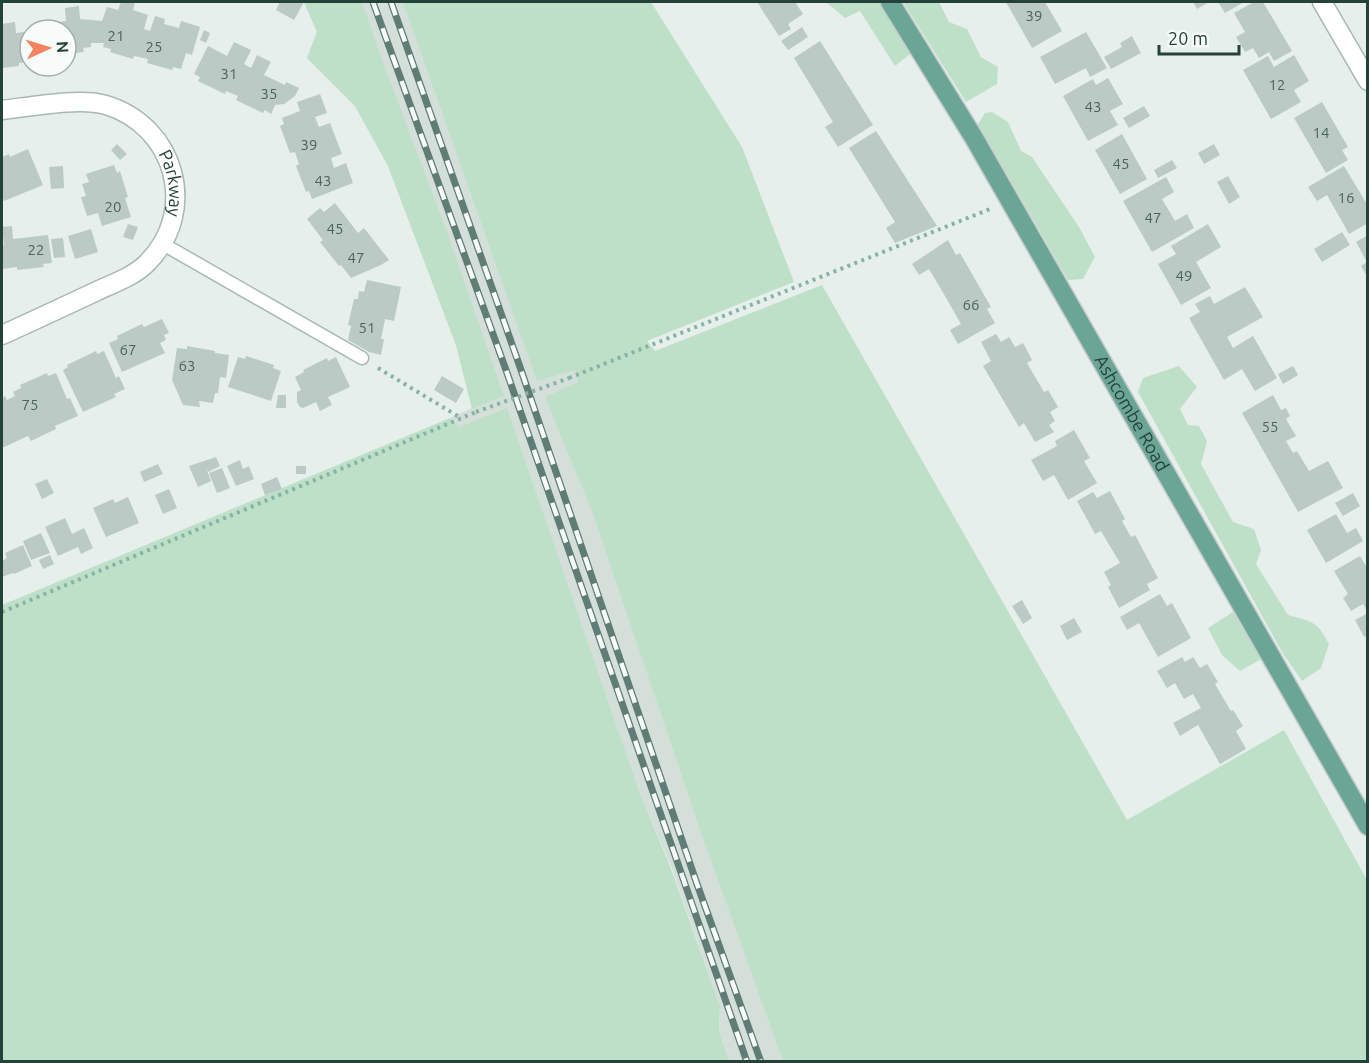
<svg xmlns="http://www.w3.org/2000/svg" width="1369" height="1063" font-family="Ubuntu,sans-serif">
	<rect width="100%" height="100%" fill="#e6efeb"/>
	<path fill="#d4dfda" d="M304 2H457L579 382 803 1061H729L719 1031 720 1006 671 866 642 799 507 409 459 427 450 418 472 408 456 345 388 166 355 106 307 58 317 32Z"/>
	<path fill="#bfe0c8" d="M304 2H362L383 62 447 232 504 396 472 409 456 345 388 166 355 106 307 58 317 32Z
		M403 2H651L742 147 794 282 647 341 655 351 822 285 1127 820 1284 730 1367 880V1061H783L704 841 592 511 545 397 578 382 575 370 537 381Z
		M826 2H879L910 54 895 66 860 11 845 18Z
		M903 2H939L949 22 967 29 981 57 998 67 997 84 966 102Z
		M992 112 1008 122 1021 151 1032 157 1079 227 1095 257 1083 279 1068 280 978 124 985 113Z
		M1179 366 1197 387 1180 409 1188 425 1199 426 1207 441 1201 464 1233 522 1254 529 1261 550 1256 564 1288 615C1313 622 1317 621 1329 644L1321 668 1302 681 1282 652 1138 392 1143 378Z
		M507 408 642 799 670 866 720 1006 719 1031 729 1061H2V605L450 418 459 427Z
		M1233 612 1261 659 1240 671 1222 655 1208 628Z"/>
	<path fill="#bbcac4" d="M121 2H135L133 10 148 15 144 29 150 31 155 16 165 19 164 24 179 28 181 21 200 27 192 55 186 53 181 69 173 67 172 70 147 63 148 59 134 56 133 59 110 52 111 49 103 47 104 43H91V47L83 48 84 52 66 54V30H39V28L46 27 45 24 66 21 65 8 79 6 80 19 102 21 107 7 118 10Z
		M280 2H304L294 20 276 10Z
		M757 2H795L803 14 788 24 791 29 779 36Z
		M1006 2H1045L1062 31 1032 48Z
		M1193 2H1209L1197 9Z
		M1218 2H1244L1225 13Z
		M1254 2H1263L1292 51 1274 61 1269 52 1259 58 1253 48 1245 52 1236 37 1245 32 1234 13Z
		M15 22 16 33 24 32 27 62 19 63V66L2 68V24Z
		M802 27 808 37 788 50 781 41Z
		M204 30 210 33 206 43 200 40Z
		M1086 32 1107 68 1090 77 1086 68 1055 84 1040 57Z
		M1132 36 1141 53 1111 69 1104 57 1122 47 1120 43Z
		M820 41 873 125 838 147 825 127 833 122 794 58Z
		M234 42 251 50 244 64 251 68 257 55 271 62 264 75 285 85 286 82 299 88 295 96 284 104 275 105 271 114 265 110 263 113 236 100 238 96 226 91 225 94 198 81 200 77 194 74 208 46 227 56Z
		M1294 55 1309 81 1294 90 1301 102 1271 119 1243 70 1268 56 1274 67Z
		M1108 78 1123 104 1110 111 1118 125 1088 141 1063 96 1093 79 1096 85Z
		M320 94 327 113 315 117 319 127 330 123 342 154 331 158 334 168 346 163 353 183 312 199 309 191 306 192 296 166 299 164 295 152 290 153 280 126 284 124 282 118 300 111 297 102Z
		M1322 102 1348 147 1342 150 1348 160 1326 173 1294 118Z
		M1144 106 1150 116 1129 128 1123 118Z
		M876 131 937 226 895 243 886 228 895 222 849 148Z
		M1122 134 1147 179 1120 194 1095 150Z
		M117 144 127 154 120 160 111 150Z
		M1214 144 1220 155 1204 164 1198 153Z
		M28 149 43 185 4 201 2 195V157L9 154 10 157Z
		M1172 160 1177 168 1158 178 1154 170Z
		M114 165 117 173 120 171 128 197 125 198 131 217 102 226 98 213 87 216 81 197 86 196 82 184 89 182 86 174Z
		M63 166 64 188 51 189 49 167Z
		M1344 166 1368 206V223L1349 234 1327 195 1317 201 1308 187Z
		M1228 176 1240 197 1229 204 1217 182Z
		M1166 177 1174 192 1162 199 1175 221 1187 214 1194 228 1152 252 1123 201Z
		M335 203 358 233 364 228 389 260 381 265 351 278 341 265 339 266 320 242 323 240 307 219 320 208 324 212Z
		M128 224 138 227 133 240 123 237Z
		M1208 224 1221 247 1196 262 1211 288 1181 305 1158 264 1176 254 1171 246Z
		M12 226 13 239 48 235 52 263 43 264 44 267 17 270V267L2 269V245H4L2 227Z
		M91 229 98 252 75 259 68 236Z
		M1342 232 1350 245 1322 262 1314 249Z
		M1368 235V278L1361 266 1367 262 1356 242Z
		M63 238 65 257 54 258 51 239Z
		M948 240 956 255 960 253 991 307 987 309 995 323 958 344 950 330 961 324 945 296 929 269 919 275 912 264Z
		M367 280 401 287 394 321 385 319 381 339H384L381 355 369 352 348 340 351 326 348 325 354 299H358L359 291 364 292Z
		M1245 287 1263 317 1227 337 1233 348 1253 336 1277 378 1255 391 1242 369 1224 380 1189 318 1200 312 1195 304 1210 296 1214 304Z
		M162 319 169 333 164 335 166 340 160 343 165 353 122 372 109 343 118 339 117 336 142 324 144 327Z
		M996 334 1001 342 1009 337 1015 347 1023 343 1032 360 1027 363 1044 392 1048 390 1058 407 1050 412 1055 421 1049 425 1054 432 1035 442 1024 423 1019 427 983 366 991 361 981 342Z
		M187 346 215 351V353L229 355 226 378 220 377 218 393H215L213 403 199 401 200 407 183 405 172 380 177 348 187 349Z
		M96 351 97 354 104 351 116 378 119 376 125 389 114 394 116 397 83 412 63 370 68 367 67 365Z
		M246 356 274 365 273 368 281 371 271 401 228 387 238 357 245 359Z
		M336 357 350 387 328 397 332 405 320 411 316 402 303 408 300 407 297 402V392L301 390 295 377 304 372 303 370 327 358 328 361Z
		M1293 366 1298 375 1283 384 1278 374Z
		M47 373 48 376 56 373 67 399 70 398 78 416 55 426 56 429 31 441 28 436 2 448V398L5 396 7 400 15 396 13 392 21 388 20 385Z
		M442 376 464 389 456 403 434 390Z
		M278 395H286V408H276Z
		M1273 395 1281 410 1286 408 1290 416 1286 419 1296 436 1286 441 1293 453 1297 451 1309 471 1328 461 1343 488 1298 512 1242 413Z
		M1074 430 1090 458 1084 461 1097 483 1068 500 1054 475 1043 481 1031 460 1057 446 1055 441Z
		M216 457 220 466 208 472 206 468 211 481 198 487 189 466Z
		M240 460 243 469 249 466 254 479 236 486 227 466Z
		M158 464 163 474 144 482 140 472Z
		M296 466H306V474H296Z
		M222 468 230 488 217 493 209 473Z
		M277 477 282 489 265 495 261 484Z
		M47 479 54 493 42 499 35 484Z
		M169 489 177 508 163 514 155 495Z
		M1110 491 1125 519 1122 521 1131 537 1135 535 1158 578 1147 584 1150 590 1119 608 1108 587 1111 585 1104 572 1120 563 1101 531 1095 534 1077 501 1093 492 1097 498Z
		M1353 493 1360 506 1343 516 1335 503Z
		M128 497 139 523 106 537 93 508 113 499 115 503Z
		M1336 514 1347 533 1356 528 1363 541 1326 563 1307 530Z
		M65 518 72 534 84 528 93 548 81 554 78 547 58 556 45 527Z
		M41 533 50 553 31 560 23 541Z
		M23 545 32 566 14 574 13 573 2 577V561L7 558 5 553Z
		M50 555 54 564 43 569 39 560Z
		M1360 556 1368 569V612L1363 604 1351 611 1343 598 1348 594 1334 571Z
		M1160 594 1167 606 1172 603 1191 638 1158 657 1139 623 1127 630 1120 617Z
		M1022 600 1032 618 1023 624 1012 606Z
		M1368 613V635L1364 637 1355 620Z
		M1074 618 1082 632 1067 640 1060 626Z
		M1182 657 1185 662 1193 657 1200 668 1207 664 1218 682 1215 684 1222 696 1231 711 1233 710 1243 726 1236 731 1246 749 1220 764 1198 725 1180 736 1173 723 1201 708 1193 694 1184 699 1175 683 1167 688 1157 671Z"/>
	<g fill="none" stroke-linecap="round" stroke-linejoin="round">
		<defs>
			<path id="lane" d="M163 244 362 358"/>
			<g id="street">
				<path d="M1322 2 1368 81"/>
				<path id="s1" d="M2 110C29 107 80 97 106 105 175 126 199 210 148 262 135 276 114 283 97 291 65 306 33 321 2 335"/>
			</g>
			<g id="primary">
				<path id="s2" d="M890 2 974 138 1368 826"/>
			</g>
		</defs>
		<use href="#lane" stroke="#a8b8b2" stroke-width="15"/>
		<use href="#street" stroke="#a8b8b2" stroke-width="21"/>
		<use href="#primary" stroke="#c2cac8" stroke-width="21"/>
		<path stroke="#86b3a5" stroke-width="4" stroke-dasharray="3 4.5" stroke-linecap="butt" d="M378 368 461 418
			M569 378 990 209
			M2 612 476 412"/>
		<use href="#lane" stroke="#fff" stroke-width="12"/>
		<use href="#street" stroke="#fff" stroke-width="18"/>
		<use href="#primary" stroke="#6aa596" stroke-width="18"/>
		<defs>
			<path id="rail" d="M373 2 506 370 747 1062
				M391 2 520 367 697 884 761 1062"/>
		</defs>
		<use href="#rail" stroke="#5f7d75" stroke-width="7"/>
		<use href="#rail" stroke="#f7fbf9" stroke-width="4.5" stroke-dasharray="14" stroke-linecap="butt"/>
		<path stroke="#86b3a5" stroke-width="4" stroke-dasharray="3 4.5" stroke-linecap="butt" d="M476 412 569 378"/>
	</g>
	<g text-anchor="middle" stroke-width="4.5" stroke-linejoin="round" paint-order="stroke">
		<g font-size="15" fill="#4a645c">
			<text x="1034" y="21">39</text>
			<text x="116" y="41">21</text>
			<text x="154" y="52">25</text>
			<text x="229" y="79">31</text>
			<text x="1277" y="90">12</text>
			<text x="269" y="99">35</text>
			<text x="1093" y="112">43</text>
			<text x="1321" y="138">14</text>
			<text x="309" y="150">39</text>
			<text x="1121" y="169">45</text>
			<text x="323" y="186">43</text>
			<text x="1346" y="203">16</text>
			<text x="113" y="212">20</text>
			<text x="1153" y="223">47</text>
			<text x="335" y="234">45</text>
			<text x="36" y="255">22</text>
			<text x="356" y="263">47</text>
			<text x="1184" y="281">49</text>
			<text x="971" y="310">66</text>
			<text x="367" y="333">51</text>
			<text x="128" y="355">67</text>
			<text x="187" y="371">63</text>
			<text x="30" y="410">75</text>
			<text x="1270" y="432">55</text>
		</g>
		<g font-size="18" fill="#24423a" stroke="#f7fbf9">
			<text dy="6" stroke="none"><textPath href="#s1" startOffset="214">Parkway</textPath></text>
			<text dy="6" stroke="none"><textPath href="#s2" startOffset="477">Ashcombe Road</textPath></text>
		</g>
	</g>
	<rect width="1369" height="1063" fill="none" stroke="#24423a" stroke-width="6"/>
	<g transform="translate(48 48) rotate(86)"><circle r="28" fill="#f7fbf9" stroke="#a3b1ad" stroke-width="1.5"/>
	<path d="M0-4.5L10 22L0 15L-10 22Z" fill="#f4845f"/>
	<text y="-9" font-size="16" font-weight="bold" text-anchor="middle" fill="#24423a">N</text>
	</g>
	<path d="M1159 45v9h80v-9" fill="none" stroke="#24423a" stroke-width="3"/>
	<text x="1168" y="45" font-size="18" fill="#24423a" stroke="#f7fbf9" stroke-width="4.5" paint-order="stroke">20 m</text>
</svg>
